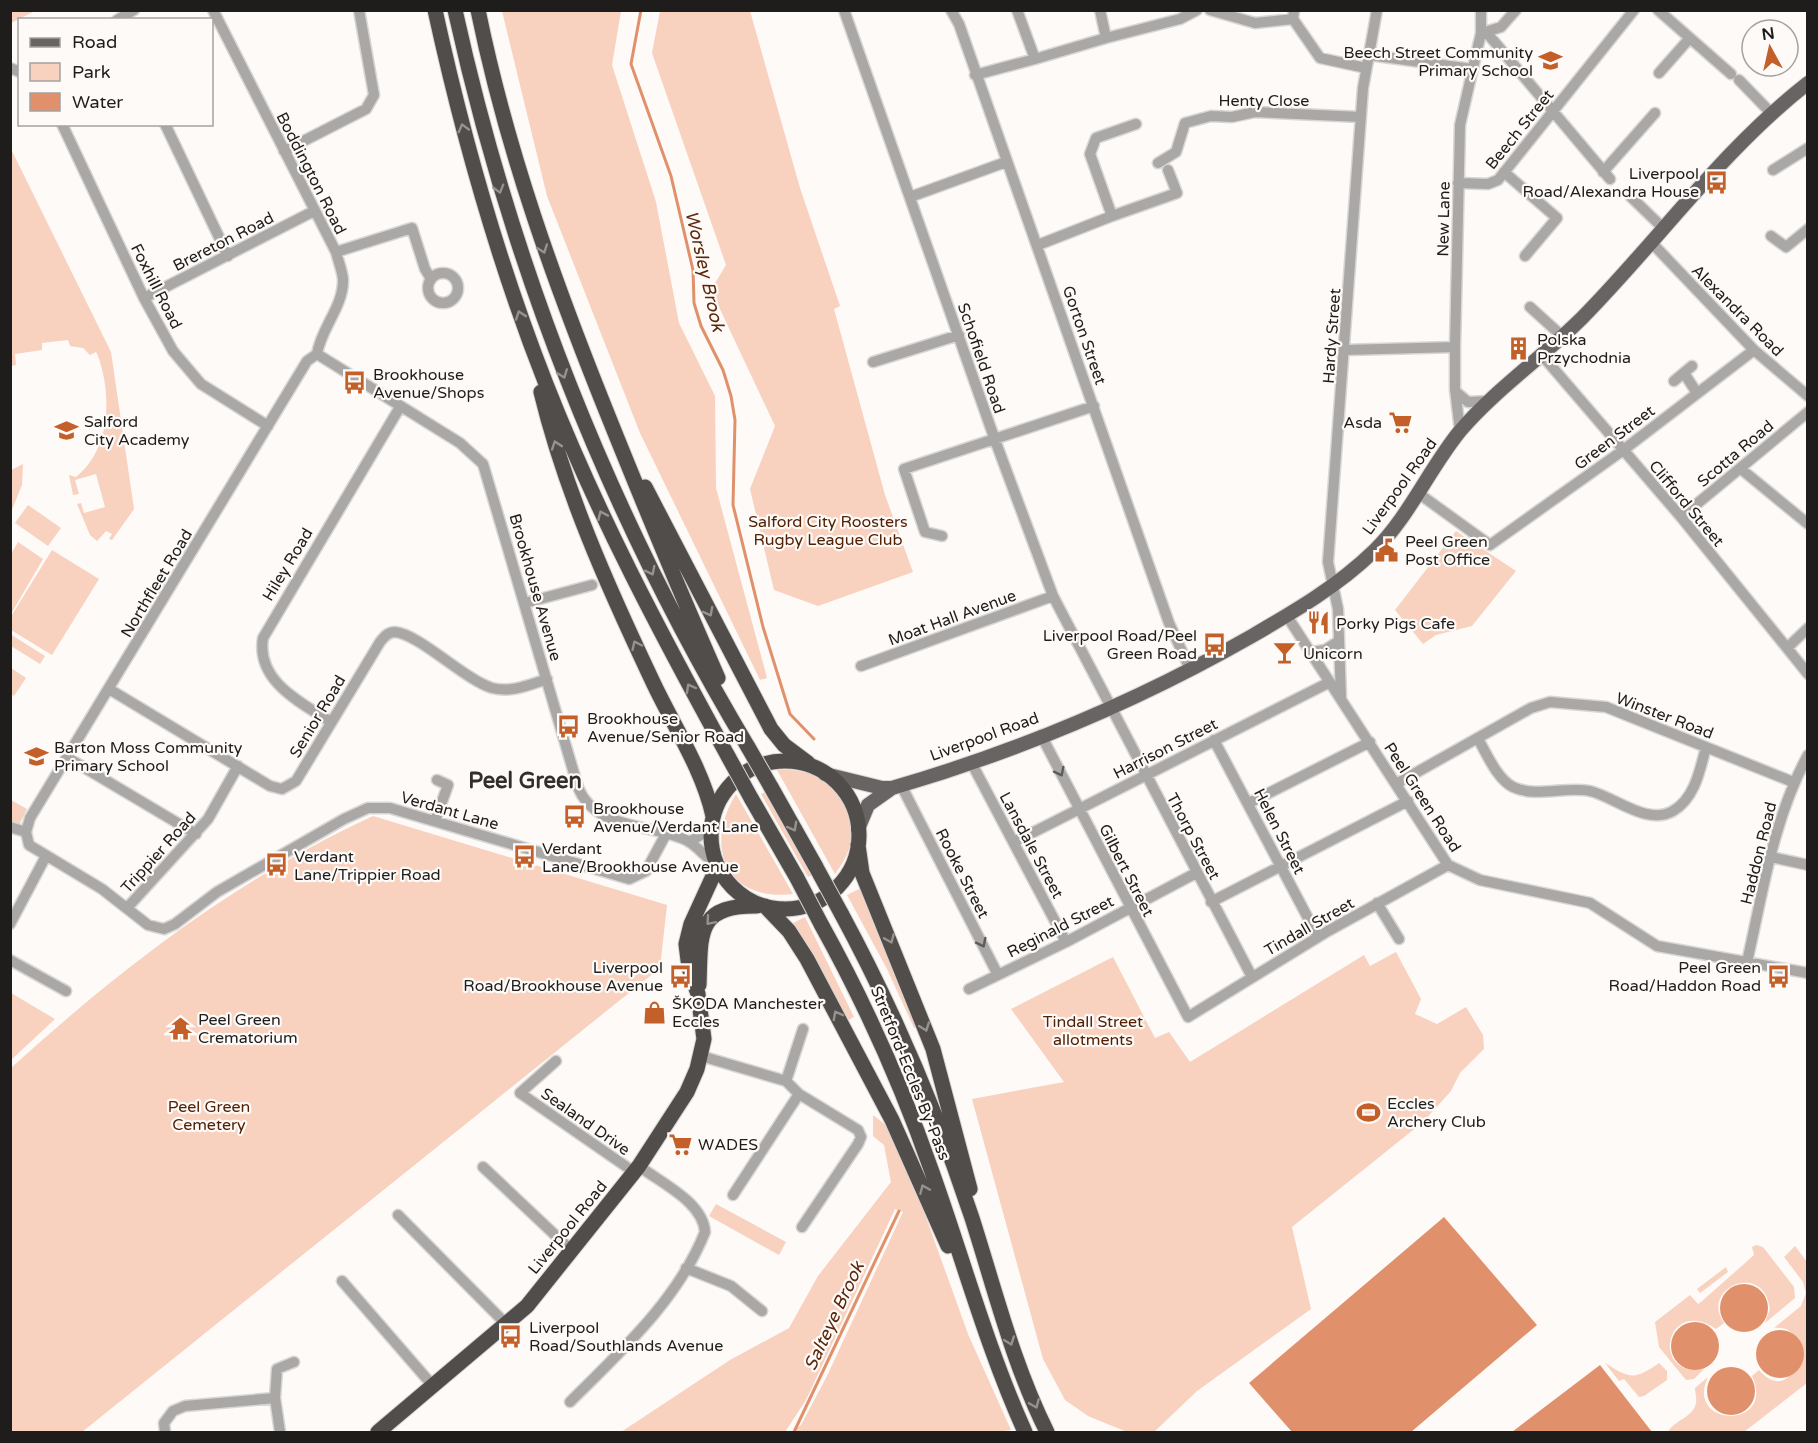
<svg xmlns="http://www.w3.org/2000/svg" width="1818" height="1443" font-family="'Varela Round',sans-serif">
	<rect width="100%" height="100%" fill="#fdfaf8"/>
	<path fill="#f8d1bf" d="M11 10H35V11L11 23Z
		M502 11H621L612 65 656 202 679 323 715 396 716 488 767 678 760 680 640 433 547 196Z
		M660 11H750L800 188 840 306 834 309 885 495 913 572 818 606 774 590 750 489 775 426 711 290 726 265 652 53Z
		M11 149 111 352 134 509 112 540 109 539 112 534 106 531 97 541 90 535 77 504 81 503 84 513 105 507 96 474 75 480 79 494 73 495 69 475 76 477C111 449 112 395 98 356L96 352 90 355 83 348 70 346 68 340 42 343V350L15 354 16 365 11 366Z
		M23 464 22 485 11 512V470Z
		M28 505 61 528 48 546 15 523Z
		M1456 531 1516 571 1472 626 1436 635 1423 644 1395 610Z
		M18 542 43 559 11 614V554Z
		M52 550 99 579 52 655 11 630 10 618Z
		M10 634 45 656 40 664 11 646Z
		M11 668 26 678 14 696 11 694Z
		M777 770C843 766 876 821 835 874Z
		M765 792 812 875 808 877 761 794Z
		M736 794 793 894C727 902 703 847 736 794Z
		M11 800 27 809 20 823 11 824Z
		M373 816 667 905 660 968 82 1432H11V1068C121 968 237 879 373 816Z
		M863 887 920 1025 914 1028 887 969 847 895Z
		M805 917 854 1017 847 1021 791 924Z
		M1396 952 1421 999 1415 1014 1437 1024 1466 1007 1483 1035 1484 1049 1460 1073 1451 1091 1423 1122 1292 1227 1311 1309 1197 1391 1154 1432H1127L1088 1416 1065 1400 1043 1359 972 1099 1064 1082 1011 1009 1113 957 1155 1038 1169 1032 1190 1062 1364 955 1370 966Z
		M11 993 55 1019 11 1060Z
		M873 1115 887 1126 919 1198 968 1334 1011 1430 996 1432H793L801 1425 827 1376 903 1212 895 1209 806 1400 785 1432H621L730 1360 789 1328 818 1276 891 1182 884 1145 873 1136Z
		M716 1204 786 1242 779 1255 709 1216Z
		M1756 1245 1763 1247 1794 1287 1795 1298 1765 1323 1770 1309C1764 1260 1699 1288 1724 1323L1716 1329C1666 1295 1649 1378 1704 1369L1694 1379 1686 1380 1659 1347 1655 1322 1690 1295 1698 1304 1701 1302 1754 1255 1752 1247Z
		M1795 1246 1807 1262V1383L1744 1432H1668C1674 1420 1693 1418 1696 1403 1697 1398 1695 1393 1695 1388L1708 1377C1684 1428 1777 1430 1752 1376L1759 1370C1795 1412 1818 1322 1774 1328L1801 1306 1806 1293 1803 1282 1784 1257Z
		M1726 1267 1728 1272 1700 1293 1697 1289Z
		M1605 1363C1630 1379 1635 1380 1659 1363L1667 1371V1380L1644 1396 1639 1397 1624 1379 1619 1381Z"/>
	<path fill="#e0916b" d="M1444 1217 1537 1325 1411 1432H1292L1249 1383Z
		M1720 1308a24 24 0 1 1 48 0a24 24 0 1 1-48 0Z
		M1671 1346a24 24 0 1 1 48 0a24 24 0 1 1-48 0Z
		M1756 1354a24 24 0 1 1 48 0a24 24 0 1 1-48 0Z
		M1600 1365 1652 1432H1512Z
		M1707 1391a24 24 0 1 1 48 0a24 24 0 1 1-48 0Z"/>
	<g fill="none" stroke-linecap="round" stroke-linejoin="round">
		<path stroke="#e0916b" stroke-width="3" d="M641 10 631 64 671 176 693 270 694 303 701 326 723 370 731 396 735 420 733 505 763 627 790 714 814 739
			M794 1432 899 1211"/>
		<defs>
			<path id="minor" d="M213 10 336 252C338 260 342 270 343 279 344 306 321 328 317 354
				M844 10 995 440 1053 596 1252 977
				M951 10 959 24 1169 623 1190 669
				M1100 10 1106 38 1180 19 1197 10
				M1210 10 1255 23 1293 19
				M1294 10 1293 19 1320 58 1366 68
				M1658 10 1731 74
				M117 20 134 10
				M1482 33 1501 27 1516 10
				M1487 33 1610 179
				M1369 55 1472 69
				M1035 59 1106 38
				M10 68 20 72
				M1659 73 1689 39
				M975 75 1035 59 1017 10
				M1739 80 1772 114
				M62 124 144 298 173 351 201 384 268 426
				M165 124 228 256
				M284 151 366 109 374 95 359 10
				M1158 163 1176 152 1185 123 1211 116 1232 117 1255 112 1361 117
				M1773 170 1808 148
				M1504 172 1557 218 1525 256
				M1603 172 1655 113
				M1458 183 1488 184 1498 180 1634 10
				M1630 196 1663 228
				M910 197 1006 162
				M1112 216 1177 193 1168 170
				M1771 236 1786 247 1808 229
				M1651 242 1754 350 1808 396
				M1038 245 1112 216 1090 154 1096 138 1136 124
				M336 252 412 228 425 269 431 279
				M428 288a15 15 0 1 1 30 0a15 15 0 1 1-30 0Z
				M144 298 314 211
				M1530 307 1562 336
				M1345 350 1455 347
				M317 354 307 361 30 818 26 832 29 845 102 889 148 925 164 929 175 924 217 892 344 819 368 808H390L629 879 646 871 666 834
				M317 354 460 443 483 464 578 787C595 831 652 823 688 841 698 847 706 858 717 864
				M1541 354 1681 517 1808 674
				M873 362 959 335
				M1684 373 1697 393
				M1674 381 1692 366
				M1455 391 1468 402 1489 401
				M1460 431 1455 389V347L1460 125 1481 33V10
				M1741 469 1808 524
				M1418 493 1490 545 1622 451 1754 350
				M1681 517 1808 412
				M942 536 925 532 904 469 1094 406
				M525 603 592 585
				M1287 616 1448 865 1480 880 1590 903 1657 946 1808 973
				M1787 648 1808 628
				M1311 652 1325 650 1339 641
				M861 666 1053 596
				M109 689 270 786 282 789 296 781 380 642C384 637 388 632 395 632 419 634 465 680 492 688 511 693 529 685 547 679
				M1341 698 1338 609 1328 562 1363 88 1377 10
				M331 722C300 702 256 681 263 638L400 407
				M1041 735 1188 1017 1328 931 1448 865
				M1478 739C1487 754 1497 779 1513 787 1536 798 1565 786 1590 791 1615 797 1647 826 1673 811 1695 798 1700 770 1706 747
				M1214 740 1318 937
				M68 758 196 834
				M971 762 1066 942
				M1396 784 1531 708 1550 702 1606 707 1793 782
				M901 785 998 975
				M1249 803 1370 742
				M435 821 448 785 437 780
				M10 827 26 832
				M689 842 711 829
				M1014 842 1330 682
				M1771 857 1808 865
				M1211 902 1408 801
				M1377 903 1399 939
				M127 908 208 819 238 766
				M10 924 46 856
				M10 960 66 991
				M1747 962C1763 892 1773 819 1808 755
				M969 989 1066 942 1196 873
				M701 1056 786 1081 799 1094 858 1130 861 1137 858 1144 802 1227
				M556 1061 520 1093 634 1172
				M786 1081 803 1029
				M483 1167 572 1251
				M733 1195 799 1094
				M398 1215 507 1325
				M686 1268 731 1286 762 1311
				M342 1281 433 1386
				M570 1402C620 1352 678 1300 705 1232 703 1202 661 1183 639 1166
				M165 1432 164 1423 173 1411 185 1406 275 1398
				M280 1432 275 1398 277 1369 294 1362"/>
			<path id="major" d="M825 774 882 788H892C1016 752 1140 700 1252 636 1295 611 1338 586 1374 551 1409 517 1429 469 1460 431 1496 389 1543 357 1582 318 1658 241 1722 150 1808 83
				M858 829 868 805 892 788"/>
			<path id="highway" d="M435 10C463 138 498 262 546 384 597 514 662 636 729 758
				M455 10C513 273 610 516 748 747
				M478 10C507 152 555 284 609 418 644 505 680 592 718 678
				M541 392C565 491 608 587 651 678 672 724 702 767 713 816
				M645 487 771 729 784 745 808 763
				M711 835a74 74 0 1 1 148 0a74 74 0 1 1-148 0Z
				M771 787 816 867
				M751 798 797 878
				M858 845 862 873 933 1049 970 1189
				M765 906 789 931 807 959 892 1120 948 1246
				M841 913C894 1011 937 1112 972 1218 995 1290 1013 1364 1047 1432
				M821 924C865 1003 902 1086 932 1172 963 1259 987 1348 1025 1432
				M699 985C701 935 695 905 757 906
				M378 1432 527 1306 639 1166 687 1092 697 1069 704 1039 698 994 689 968 686 944 691 924 713 876 719 869"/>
		</defs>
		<use href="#minor" stroke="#d9d7d5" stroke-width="13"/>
		<use href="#major" stroke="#d9d7d5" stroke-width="16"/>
		<use href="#highway" stroke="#d9d7d5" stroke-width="17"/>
		<use href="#minor" stroke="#a9a8a7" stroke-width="10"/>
		<use href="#major" stroke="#676463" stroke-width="14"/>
		<use href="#highway" stroke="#504d4b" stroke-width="15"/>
		<defs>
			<path id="highway-bridge" d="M748 747 771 787
				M729 758 751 798
				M816 867 841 913
				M797 878 821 924"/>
		</defs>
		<use href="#highway-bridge" stroke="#d9d7d5" stroke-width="17" stroke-linecap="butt"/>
		<use href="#highway-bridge" stroke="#504d4b" stroke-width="15"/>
	</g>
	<defs><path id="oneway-chevron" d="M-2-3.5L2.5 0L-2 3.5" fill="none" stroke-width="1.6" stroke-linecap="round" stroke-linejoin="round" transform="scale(1.5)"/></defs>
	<g stroke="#959290">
		<use href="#oneway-chevron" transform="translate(463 128) rotate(-105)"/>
		<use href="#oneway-chevron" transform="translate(499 189) rotate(74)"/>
		<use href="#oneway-chevron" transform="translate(543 249) rotate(70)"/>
		<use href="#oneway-chevron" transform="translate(520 315) rotate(-109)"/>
		<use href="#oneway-chevron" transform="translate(563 374) rotate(69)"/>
		<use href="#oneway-chevron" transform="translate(556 445) rotate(-109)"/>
		<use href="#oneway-chevron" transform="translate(602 515) rotate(-114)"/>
		<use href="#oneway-chevron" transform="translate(651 571) rotate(63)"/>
		<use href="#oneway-chevron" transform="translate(709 612) rotate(62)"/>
		<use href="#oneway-chevron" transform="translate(636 645) rotate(-115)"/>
		<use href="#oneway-chevron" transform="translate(690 688) rotate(-119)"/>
		<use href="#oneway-chevron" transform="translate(793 827) rotate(61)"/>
		<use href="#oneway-chevron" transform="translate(710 921) rotate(131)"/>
		<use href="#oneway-chevron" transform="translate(890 939) rotate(67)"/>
		<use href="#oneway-chevron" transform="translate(837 1015) rotate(-118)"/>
		<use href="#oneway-chevron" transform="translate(925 1027) rotate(70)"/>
		<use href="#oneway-chevron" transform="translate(924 1189) rotate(-113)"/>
		<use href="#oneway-chevron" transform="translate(1010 1341) rotate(70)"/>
		<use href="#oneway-chevron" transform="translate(1035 1404) rotate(67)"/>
	</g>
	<g stroke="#5d5c5b">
		<use href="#oneway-chevron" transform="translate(1060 772) rotate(63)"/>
		<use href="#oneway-chevron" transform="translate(982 943) rotate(63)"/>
	</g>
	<defs>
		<symbol id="school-bare" viewBox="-9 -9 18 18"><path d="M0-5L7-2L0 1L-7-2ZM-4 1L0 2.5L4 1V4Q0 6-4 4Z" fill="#c35f28" stroke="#fdfaf8" stroke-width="2.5" paint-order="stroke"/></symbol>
		<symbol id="bus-bare" viewBox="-9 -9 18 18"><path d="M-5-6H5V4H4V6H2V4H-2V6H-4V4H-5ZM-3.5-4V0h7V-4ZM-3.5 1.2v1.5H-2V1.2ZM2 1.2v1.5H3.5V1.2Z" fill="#c35f28" stroke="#fdfaf8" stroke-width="2.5" paint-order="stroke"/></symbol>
		<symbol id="building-bare" viewBox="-9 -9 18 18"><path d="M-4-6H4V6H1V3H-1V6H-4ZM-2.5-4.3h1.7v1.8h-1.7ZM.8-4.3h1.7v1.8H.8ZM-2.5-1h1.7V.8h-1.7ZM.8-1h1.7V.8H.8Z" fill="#c35f28" stroke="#fdfaf8" stroke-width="2.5" paint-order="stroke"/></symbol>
		<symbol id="supermarket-bare" viewBox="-9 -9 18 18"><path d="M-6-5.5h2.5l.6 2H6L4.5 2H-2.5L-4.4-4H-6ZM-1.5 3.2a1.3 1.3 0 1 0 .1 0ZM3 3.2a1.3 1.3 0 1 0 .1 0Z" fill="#c35f28" stroke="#fdfaf8" stroke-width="2.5" paint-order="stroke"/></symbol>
		<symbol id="civic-bare" viewBox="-9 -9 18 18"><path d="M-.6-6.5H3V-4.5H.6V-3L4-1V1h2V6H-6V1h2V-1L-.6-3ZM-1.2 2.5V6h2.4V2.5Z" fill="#c35f28" stroke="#fdfaf8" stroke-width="2.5" paint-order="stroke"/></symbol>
		<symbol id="restaurant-bare" viewBox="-9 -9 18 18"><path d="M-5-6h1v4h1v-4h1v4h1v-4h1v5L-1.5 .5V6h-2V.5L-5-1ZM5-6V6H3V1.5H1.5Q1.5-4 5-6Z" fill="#c35f28" stroke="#fdfaf8" stroke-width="2.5" paint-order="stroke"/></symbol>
		<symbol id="bar-bare" viewBox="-9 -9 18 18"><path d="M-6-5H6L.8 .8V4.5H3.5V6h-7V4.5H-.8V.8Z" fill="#c35f28" stroke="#fdfaf8" stroke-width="2.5" paint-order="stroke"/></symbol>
		<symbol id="shop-bare" viewBox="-9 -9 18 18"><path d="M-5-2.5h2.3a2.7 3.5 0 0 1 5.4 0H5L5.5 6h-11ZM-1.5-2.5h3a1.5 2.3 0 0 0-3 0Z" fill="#c35f28" stroke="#fdfaf8" stroke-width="2.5" paint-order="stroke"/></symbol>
		<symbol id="temple-bare" viewBox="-9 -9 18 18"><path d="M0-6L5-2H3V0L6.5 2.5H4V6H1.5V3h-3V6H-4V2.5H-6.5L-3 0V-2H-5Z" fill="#c35f28" stroke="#fdfaf8" stroke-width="2.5" paint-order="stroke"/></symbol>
		<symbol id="stadium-bare" viewBox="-9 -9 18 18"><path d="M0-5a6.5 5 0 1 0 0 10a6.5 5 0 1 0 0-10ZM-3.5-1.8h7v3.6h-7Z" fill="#c35f28" stroke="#fdfaf8" stroke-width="2.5" paint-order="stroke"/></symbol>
	</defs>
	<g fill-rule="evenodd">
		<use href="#school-bare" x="1534" y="44" width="33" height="33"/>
		<use href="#bus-bare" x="1700" y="166" width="33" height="33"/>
		<use href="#building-bare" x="1502" y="332" width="33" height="33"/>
		<use href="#bus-bare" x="338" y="366" width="33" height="33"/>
		<use href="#supermarket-bare" x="1384" y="406" width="33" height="33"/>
		<use href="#school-bare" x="50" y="414" width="33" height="33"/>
		<use href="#civic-bare" x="1370" y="534" width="33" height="33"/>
		<use href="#restaurant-bare" x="1302" y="606" width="33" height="33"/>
		<use href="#bus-bare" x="1198" y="628" width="33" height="33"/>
		<use href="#bar-bare" x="1268" y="636" width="33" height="33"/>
		<use href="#bus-bare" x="552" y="710" width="33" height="33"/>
		<use href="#school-bare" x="20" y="740" width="33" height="33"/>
		<use href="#bus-bare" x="558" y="800" width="33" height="33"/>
		<use href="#bus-bare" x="508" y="840" width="33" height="33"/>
		<use href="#bus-bare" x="260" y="848" width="33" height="33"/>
		<use href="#bus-bare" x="664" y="960" width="33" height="33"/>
		<use href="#bus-bare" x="1762" y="960" width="33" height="33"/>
		<use href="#shop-bare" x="638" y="996" width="33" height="33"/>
		<use href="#temple-bare" x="164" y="1012" width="33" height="33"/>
		<use href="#stadium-bare" x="1352" y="1096" width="33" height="33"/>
		<use href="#supermarket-bare" x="664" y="1128" width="33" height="33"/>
		<use href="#bus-bare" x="494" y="1320" width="33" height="33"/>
	</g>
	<g text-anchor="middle" stroke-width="4.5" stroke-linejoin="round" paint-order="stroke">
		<g font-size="16" fill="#1e1d1c" stroke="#fdfaf8" text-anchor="start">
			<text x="1533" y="58" text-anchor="end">Beech Street Community<tspan x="1533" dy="18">Primary School</tspan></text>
			<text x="1699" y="179" text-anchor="end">Liverpool<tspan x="1699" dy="18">Road/Alexandra House</tspan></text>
			<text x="1537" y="345">Polska<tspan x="1537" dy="18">Przychodnia</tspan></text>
			<text x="373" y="380">Brookhouse<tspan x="373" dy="18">Avenue/Shops</tspan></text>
			<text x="84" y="427">Salford<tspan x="84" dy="18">City Academy</tspan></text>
			<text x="1382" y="428" text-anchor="end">Asda</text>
			<text x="1405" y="547">Peel Green<tspan x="1405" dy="18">Post Office</tspan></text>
			<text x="1336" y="629">Porky Pigs Cafe</text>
			<text x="1197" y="641" text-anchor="end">Liverpool Road/Peel<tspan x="1197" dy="18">Green Road</tspan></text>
			<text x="1303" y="659">Unicorn</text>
			<text x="587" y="724">Brookhouse<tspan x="587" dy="18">Avenue/Senior Road</tspan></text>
			<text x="54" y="753">Barton Moss Community<tspan x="54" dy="18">Primary School</tspan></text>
			<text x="593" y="814">Brookhouse<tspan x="593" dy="18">Avenue/Verdant Lane</tspan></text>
			<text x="542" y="854">Verdant<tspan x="542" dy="18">Lane/Brookhouse Avenue</tspan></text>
			<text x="294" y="862">Verdant<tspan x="294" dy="18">Lane/Trippier Road</tspan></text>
			<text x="663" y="973" text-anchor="end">Liverpool<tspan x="663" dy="18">Road/Brookhouse Avenue</tspan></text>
			<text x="1761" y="973" text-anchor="end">Peel Green<tspan x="1761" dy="18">Road/Haddon Road</tspan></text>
			<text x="672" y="1009">ŠKODA Manchester<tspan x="672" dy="18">Eccles</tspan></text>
			<text x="198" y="1025">Peel Green<tspan x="198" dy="18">Crematorium</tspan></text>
			<text x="1387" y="1109">Eccles<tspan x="1387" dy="18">Archery Club</tspan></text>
			<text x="698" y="1150">WADES</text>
			<text x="529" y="1333">Liverpool<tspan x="529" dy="18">Road/Southlands Avenue</tspan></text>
		</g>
		<g font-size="16" fill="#1e1d1c" stroke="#fdfaf8">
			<text x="1264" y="106">Henty Close</text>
			<text transform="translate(1519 129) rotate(-51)" y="6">Beech Street</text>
			<text transform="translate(312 173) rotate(63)" y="6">Boddington Road</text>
			<text transform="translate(1443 219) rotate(-89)" y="6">New Lane</text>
			<text transform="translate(223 241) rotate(-27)" y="6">Brereton Road</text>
			<text transform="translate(157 286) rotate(63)" y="6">Foxhill Road</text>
			<text transform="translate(1738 310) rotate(45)" y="6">Alexandra Road</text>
			<text transform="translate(1085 335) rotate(71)" y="6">Gorton Street</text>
			<text transform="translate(1331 336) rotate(-86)" y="6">Hardy Street</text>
			<text transform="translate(982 358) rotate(71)" y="6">Schofield Road</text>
			<text transform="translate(1614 437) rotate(-37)" y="6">Green Street</text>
			<text transform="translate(1735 453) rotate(-40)" y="6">Scotta Road</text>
			<text transform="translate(1399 486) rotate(-54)" y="6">Liverpool Road</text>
			<text transform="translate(1687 503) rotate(50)" y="6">Clifford Street</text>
			<text transform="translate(287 564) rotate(-59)" y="6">Hiley Road</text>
			<text transform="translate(156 583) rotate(-59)" y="6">Northfleet Road</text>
			<text transform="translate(536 587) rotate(74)" y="6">Brookhouse Avenue</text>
			<text transform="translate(952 617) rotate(-20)" y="6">Moat Hall Avenue</text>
			<text transform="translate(1665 715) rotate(21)" y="6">Winster Road</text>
			<text transform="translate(317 716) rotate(-59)" y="6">Senior Road</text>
			<text transform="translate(984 736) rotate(-20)" y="6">Liverpool Road</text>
			<text transform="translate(1165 748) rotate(-27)" y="6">Harrison Street</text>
			<text transform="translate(1423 797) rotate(57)" y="6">Peel Green Road</text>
			<text transform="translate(450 810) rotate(16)" y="6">Verdant Lane</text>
			<text transform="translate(1280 831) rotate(63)" y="6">Helen Street</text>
			<text transform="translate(1194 836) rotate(62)" y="6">Thorp Street</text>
			<text transform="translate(1032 845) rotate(62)" y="6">Lansdale Street</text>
			<text transform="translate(158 852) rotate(-48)" y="6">Trippier Road</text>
			<text transform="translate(1758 853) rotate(-76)" y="6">Haddon Road</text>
			<text transform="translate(1127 870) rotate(63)" y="6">Gilbert Street</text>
			<text transform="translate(963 873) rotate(63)" y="6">Rooke Street</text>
			<text transform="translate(1060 926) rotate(-27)" y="6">Reginald Street</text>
			<text transform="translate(1309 926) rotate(-30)" y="6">Tindall Street</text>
			<text transform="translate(911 1073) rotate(68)" y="6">Stretford-Eccles By-Pass</text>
			<text transform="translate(586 1121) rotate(35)" y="6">Sealand Drive</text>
			<text transform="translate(567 1227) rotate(-51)" y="6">Liverpool Road</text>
		</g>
		<g font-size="16" fill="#522104" stroke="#fdfaf8">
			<text x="828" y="527">Salford City Roosters<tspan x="828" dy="18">Rugby League Club</tspan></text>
			<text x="1093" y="1027">Tindall Street<tspan x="1093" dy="18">allotments</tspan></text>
			<text x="209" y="1112">Peel Green<tspan x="209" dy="18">Cemetery</tspan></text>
		</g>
		<g font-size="18" font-style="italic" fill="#5a280c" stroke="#fdfaf8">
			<text transform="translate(705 271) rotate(77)" y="6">Worsley Brook</text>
			<text transform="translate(834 1316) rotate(-65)" y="6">Salteye Brook</text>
		</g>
		<g font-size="22" font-weight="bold" fill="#312e2d" stroke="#fdfaf8">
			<text x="525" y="788">Peel Green</text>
		</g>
	</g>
	<rect width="1818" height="1443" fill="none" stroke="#1e1d1c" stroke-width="24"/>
	<rect x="18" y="18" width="195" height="108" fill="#fdfaf8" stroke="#a4a2a0" stroke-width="1.5"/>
	<rect x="30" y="38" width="30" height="9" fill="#676463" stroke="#a4a2a0" stroke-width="1.5"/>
	<text x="72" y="48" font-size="18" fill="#1e1d1c">Road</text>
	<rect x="30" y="63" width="30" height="18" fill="#f8d1bf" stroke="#a4a2a0" stroke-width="1.5"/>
	<text x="72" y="78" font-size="18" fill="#1e1d1c">Park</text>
	<rect x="30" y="93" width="30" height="18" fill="#e0916b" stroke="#a4a2a0" stroke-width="1.5"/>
	<text x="72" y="108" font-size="18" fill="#1e1d1c">Water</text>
	<g transform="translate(1770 48) rotate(352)"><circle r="28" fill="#fdfaf8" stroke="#a4a2a0" stroke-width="1.5"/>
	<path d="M0-4.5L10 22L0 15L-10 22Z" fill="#c35f28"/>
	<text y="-9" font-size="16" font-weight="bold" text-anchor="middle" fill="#1e1d1c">N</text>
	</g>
</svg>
